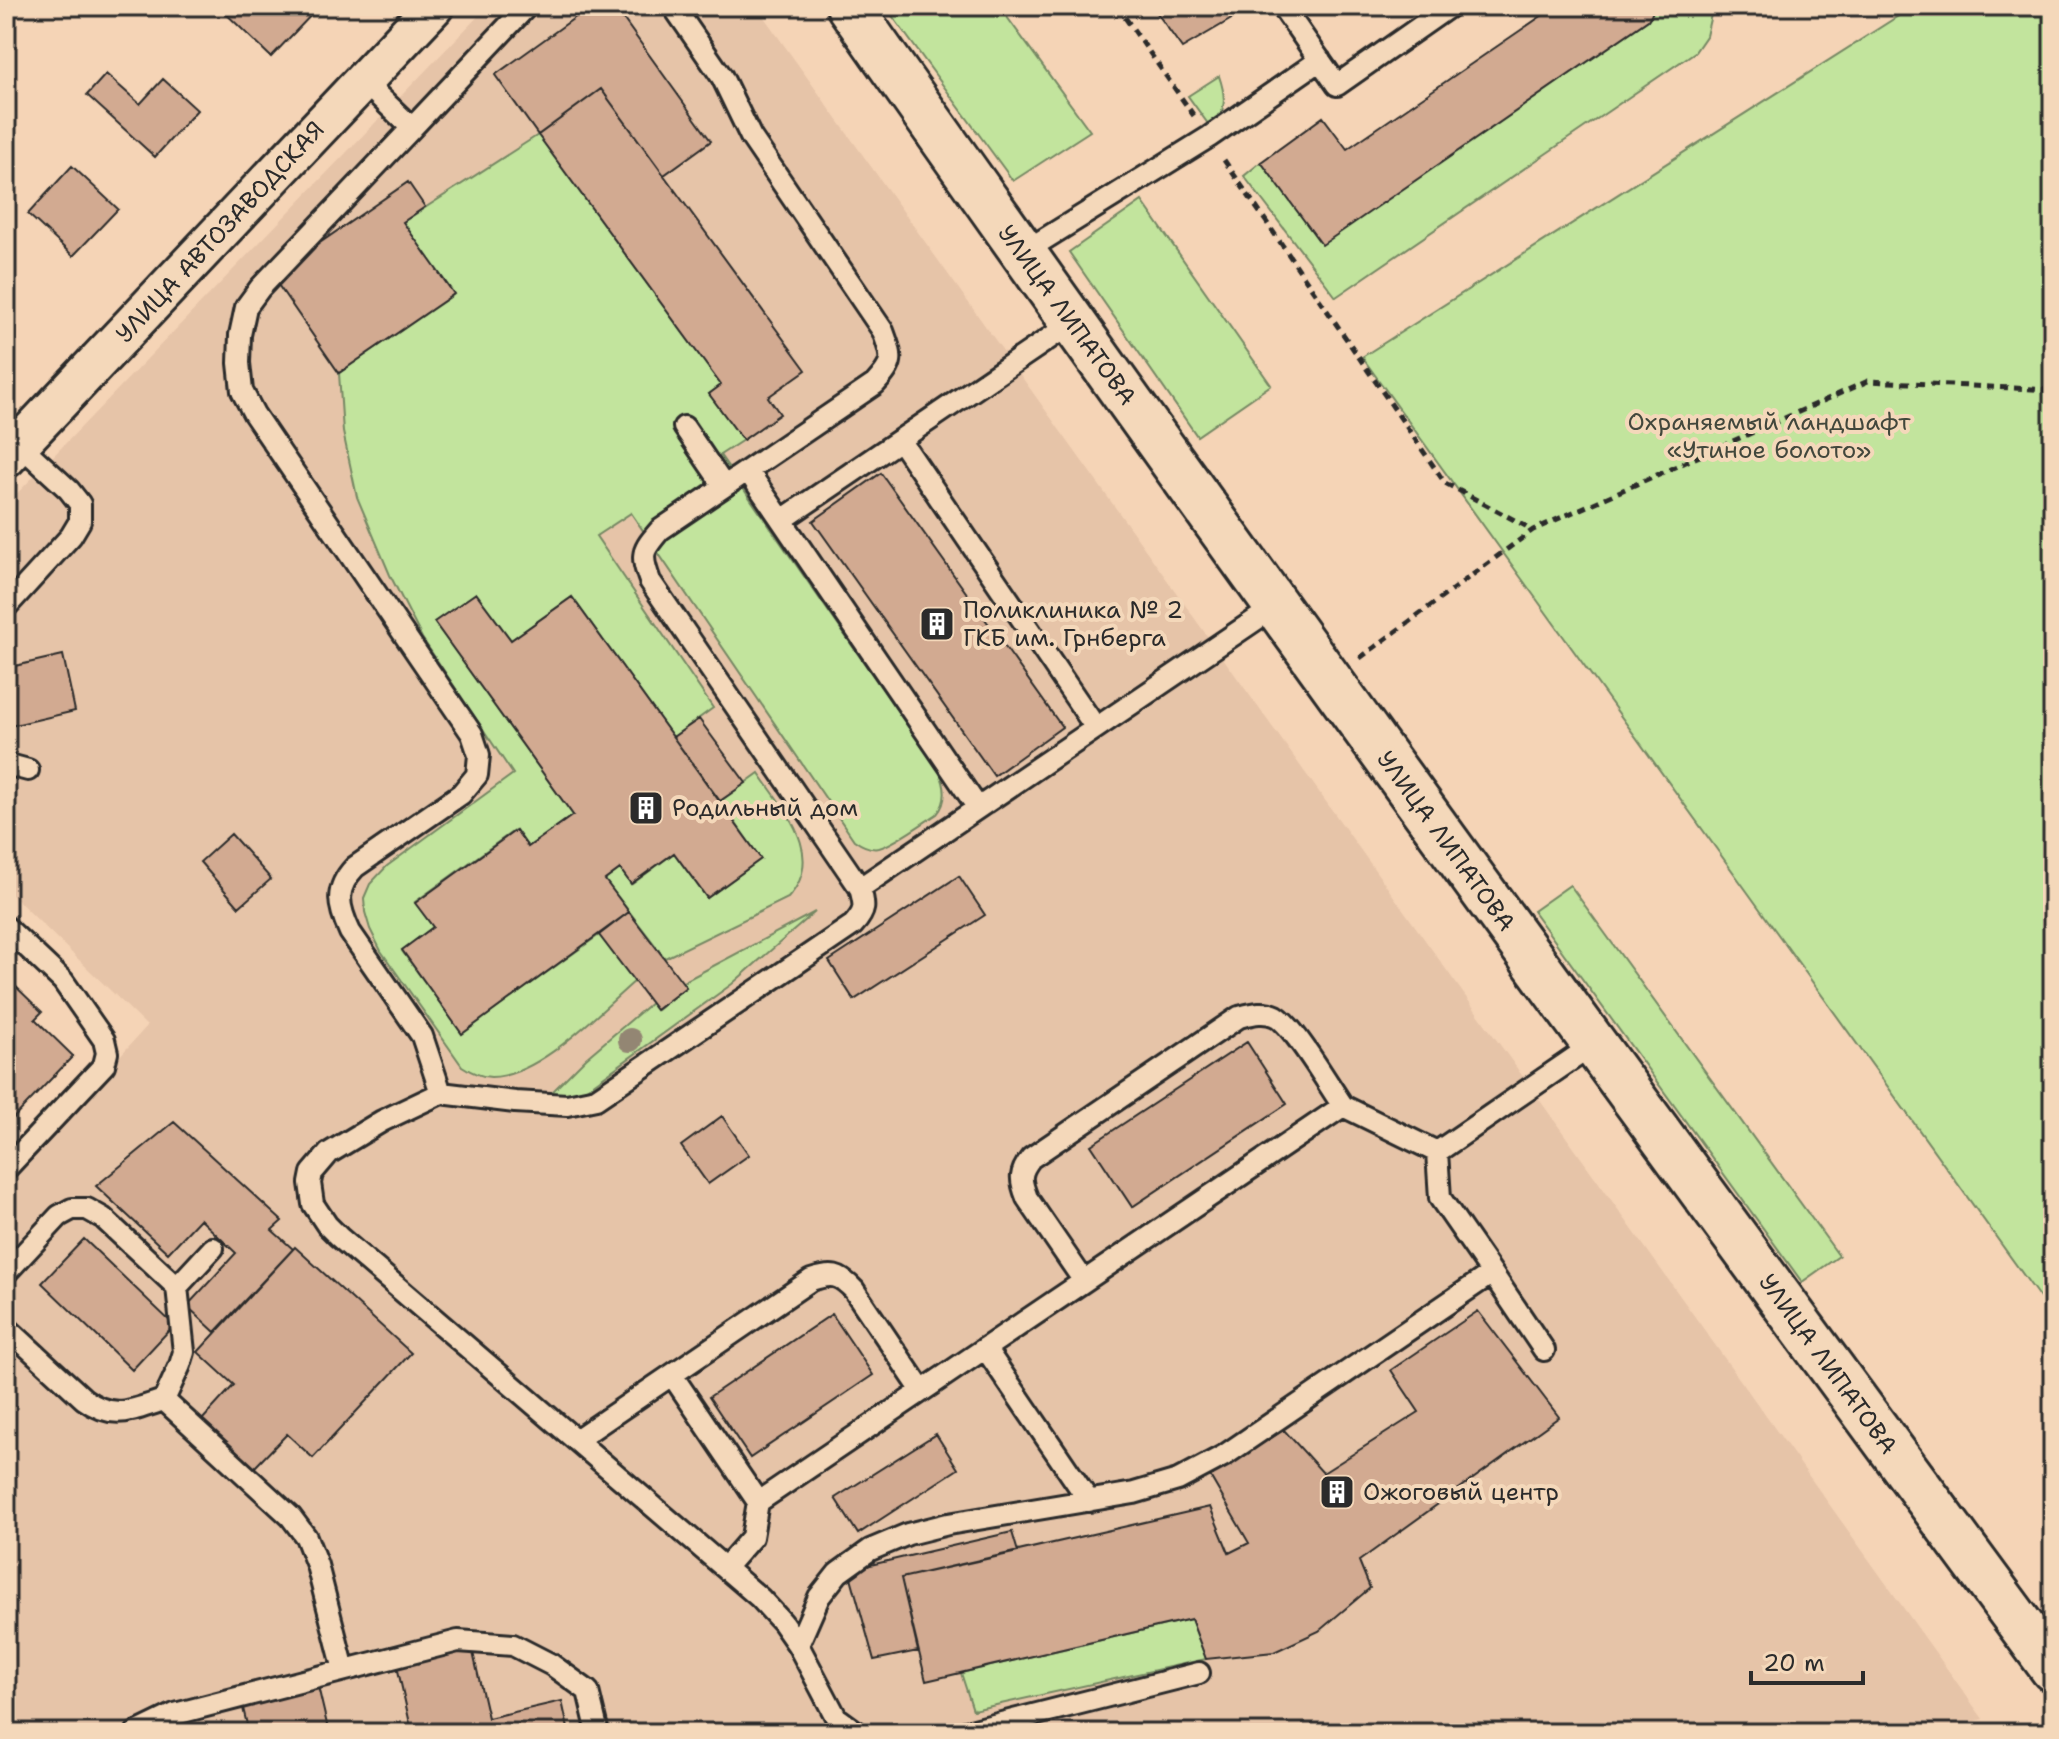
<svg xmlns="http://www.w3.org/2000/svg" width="2059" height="1739" font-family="'Shantell Sans',sans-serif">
	<rect width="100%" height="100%" fill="#f5d4b6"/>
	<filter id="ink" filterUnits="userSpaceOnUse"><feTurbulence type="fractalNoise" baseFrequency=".0125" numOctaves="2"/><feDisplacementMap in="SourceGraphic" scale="16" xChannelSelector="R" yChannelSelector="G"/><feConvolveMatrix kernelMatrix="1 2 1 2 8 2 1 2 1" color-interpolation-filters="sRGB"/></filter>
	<g filter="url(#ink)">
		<path fill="#e6c4a8" d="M488 6H756L1983 1719 1927 1733H6V1182L147 1026 6 889V505Z"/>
		<path fill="#c2e49d" stroke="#768864" stroke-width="2" d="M885 6H999L1090 131 1013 181Z
			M1656 6H1713L1706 36 1695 52 1336 297 1244 176 1261 162 1322 244 1648 20Z
			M1914 6H2053V1316L1362 357Z
			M1219 76C1226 96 1227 112 1211 128L1188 96Z
			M538 135 721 385 709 394 743 440 720 455 939 771C946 786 948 801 937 814 923 823 893 845 879 848 870 850 861 845 854 840L631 513 596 536 713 708 673 737 572 597 511 640 476 593 435 623 573 815 528 847 515 830 415 902 433 927 402 951 462 1033 599 935 635 981C599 1012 539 1077 491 1077 480 1077 471 1072 462 1066L381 951 370 929 365 912 364 898 370 884 387 866 513 774 422 638 390 575 357 497 343 432 339 373 453 295 403 222Z
			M1142 201 1271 385 1197 436 1069 252Z
			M759 773C784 810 827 855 788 898L665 958 605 880 620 869 632 884 674 853 707 898 761 859 720 801Z
			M1570 885 1839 1256 1802 1282 1533 911Z
			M815 912 732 984 585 1090 574 1094 546 1098 586 1058 651 1003 657 1010 686 987 683 982Z
			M1191 1619 1206 1659 973 1710 961 1673Z"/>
		<path fill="#d2aa91" stroke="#2b2b2b" stroke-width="2" d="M218 6H314L317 9 271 57Z
			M591 6H614L711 141 664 175 601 89 538 135 495 75Z
			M1152 6H1228L1235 17 1182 48Z
			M1556 6H1656L1648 20 1322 245 1261 162 1323 117 1347 149Z
			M106 74 140 104 163 79 197 110 155 157 87 95Z
			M601 89 806 370 768 397 780 414 743 440 709 394 721 385 538 135Z
			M72 166 118 209 73 256 28 214Z
			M408 182 425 207 403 222 454 294 339 373 272 276Z
			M881 473 1062 727 994 776 813 521Z
			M476 593 511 640 572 597 761 859 707 898 674 853 631 884 620 869 605 880 629 912 462 1034 402 950 433 927 415 903 516 830 528 847 573 815 434 622Z
			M63 655 75 711 6 727V668Z
			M699 719 746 783 720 801 673 737Z
			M231 834 271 879 239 907 200 862Z
			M959 876 985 915 854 1000 829 961Z
			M629 912 686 987 656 1010 599 935Z
			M6 977 42 1012 35 1019 73 1056 6 1126Z
			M1247 1042 1287 1104 1132 1207 1091 1145Z
			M722 1116 749 1155 708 1184 681 1146Z
			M174 1122 282 1221 272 1230 293 1249 215 1332 187 1306 236 1253 200 1219 168 1253 96 1186Z
			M84 1239 174 1325 132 1370 42 1283Z
			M295 1247 411 1353 313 1458 287 1434 254 1468 202 1420 234 1385 198 1352Z
			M1478 1311 1559 1417 1359 1561 1370 1588 1319 1631 1274 1652 1206 1659 1191 1619 926 1681 901 1578 1210 1507 1229 1553 1249 1543 1210 1476 1284 1430 1323 1473 1419 1412 1391 1370Z
			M832 1314 873 1375 750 1458 709 1397Z
			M936 1434 958 1469 858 1534 835 1498Z
			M1012 1532 1018 1552 901 1578 918 1651 874 1660 849 1570Z
			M472 1648 488 1718 562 1701 569 1733H390L411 1728 397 1666Z
			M317 1682 329 1733H249L241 1700Z"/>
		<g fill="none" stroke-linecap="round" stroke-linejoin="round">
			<defs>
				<path id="lane" d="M673 6 722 77 751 137 883 331C893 359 895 362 875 384L660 530C642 551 640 554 650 581L860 888
					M1282 6 1337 85 1450 6
					M363 81 412 128 260 288 246 307 240 335 239 363 242 391 254 414 472 734 479 755 477 775 461 794 355 867C334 889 338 906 350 932L422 1036 441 1093
					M412 128 527 6
					M1022 253 1209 137 1320 60
					M684 427 724 486
					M900 440 1096 728
					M748 471 978 808 860 888C865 906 866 911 853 925L596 1099 567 1105 515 1102 441 1093 382 1121 329 1153 312 1173 310 1183 313 1204 327 1225 339 1237 760 1598 782 1622 798 1645 836 1717 858 1733
					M782 520 1072 323
					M6 607 71 536 80 521V504L69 490 19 444
					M6 764 28 770
					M978 808 1276 606
					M6 927 63 981 104 1040 107 1053 104 1065 6 1169
					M1343 1106 1437 1152 1593 1045
					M6 1273 59 1216 72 1209H87L103 1218 177 1287 184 1352 180 1365 164 1400C131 1410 114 1421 84 1399L6 1327
					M1492 1273 1544 1350
					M177 1287 213 1248
					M985 1348 1089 1501
					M672 1375 758 1502 1343 1106C1329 1086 1295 1027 1276 1016 1264 1010 1251 1014 1239 1017L1031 1158C1019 1173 1020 1180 1027 1198L1084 1281
					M164 1400 291 1517 306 1537 317 1565 344 1670
					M576 1440 811 1280C832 1273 839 1274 854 1290L922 1391
					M725 1568 752 1537 758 1502
					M798 1645 819 1597 838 1573 870 1550 908 1534 948 1524 1134 1493 1178 1480 1225 1455 1492 1273 1440 1198 1437 1152
					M136 1733 175 1714 458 1641 513 1645 552 1665 588 1691 598 1733
					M962 1733 1199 1673"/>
				<path id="street" d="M6 458 434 6"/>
				<path id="secondary" d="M849 6C1242 566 1647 1118 2053 1669"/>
			</defs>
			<use href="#lane" stroke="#2b2b2b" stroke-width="26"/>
			<use href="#street" stroke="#2b2b2b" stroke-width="44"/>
			<use href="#secondary" stroke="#2b2b2b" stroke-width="50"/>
			<path stroke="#2b2b2b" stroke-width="5" stroke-dasharray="8 6" stroke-linecap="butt" d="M1117 6 1194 116
				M1224 160 1445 483 1533 530
				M1360 658 1533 530 1868 381 2053 390"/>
			<use href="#lane" stroke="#f4d8ba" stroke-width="20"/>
			<use href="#street" stroke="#f4d8ba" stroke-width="38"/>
			<use href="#secondary" stroke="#f4d8ba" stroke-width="44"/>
		</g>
		<circle fill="#938673" cx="630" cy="1040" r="12"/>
	</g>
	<defs>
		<symbol id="building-square" viewBox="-11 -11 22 22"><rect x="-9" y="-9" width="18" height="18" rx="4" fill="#2b2b2b" stroke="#f4d8ba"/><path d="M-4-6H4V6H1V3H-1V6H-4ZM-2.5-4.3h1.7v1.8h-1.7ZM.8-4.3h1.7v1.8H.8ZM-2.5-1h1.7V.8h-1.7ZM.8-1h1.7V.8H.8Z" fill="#fff"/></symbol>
	</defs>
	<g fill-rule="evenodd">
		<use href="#building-square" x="917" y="604" width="40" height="40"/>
		<use href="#building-square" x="626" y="788" width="40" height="40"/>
		<use href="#building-square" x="1317" y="1472" width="40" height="40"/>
	</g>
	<g text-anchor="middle" stroke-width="8" stroke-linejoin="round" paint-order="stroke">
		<g font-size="24" fill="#2b2b2b" stroke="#f4d8ba">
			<text transform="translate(220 232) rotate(-47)" y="8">УЛИЦА АВТОЗАВОДСКАЯ</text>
			<text transform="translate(1067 315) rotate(54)" y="8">УЛИЦА ЛИПАТОВА</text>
			<text transform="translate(1446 841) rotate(54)" y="8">УЛИЦА ЛИПАТОВА</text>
			<text transform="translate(1828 1364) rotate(54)" y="8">УЛИЦА ЛИПАТОВА</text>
		</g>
		<g font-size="24" fill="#42473c" stroke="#f4d8ba">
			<text x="1769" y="430">Охраняемый ландшафт<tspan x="1769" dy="28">«Утиное болото»</tspan></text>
		</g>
		<g font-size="24" fill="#2b2b2b" stroke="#f4d8ba" text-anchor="start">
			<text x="963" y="618">Поликлиника № 2<tspan x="963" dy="28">ГКБ им. Грнберга</tspan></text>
			<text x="672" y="816">Родильный дом</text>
			<text x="1363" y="1500">Ожоговый центр</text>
		</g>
	</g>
	<rect width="2059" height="1739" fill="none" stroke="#f4d8ba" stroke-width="32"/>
	<rect x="16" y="16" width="2027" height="1707" fill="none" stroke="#2b2b2b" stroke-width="3" filter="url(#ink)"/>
	<path d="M1751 1671v12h112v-12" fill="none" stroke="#2b2b2b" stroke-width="4"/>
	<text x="1763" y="1671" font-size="24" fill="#2b2b2b" stroke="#f4d8ba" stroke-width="6" paint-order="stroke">20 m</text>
</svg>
